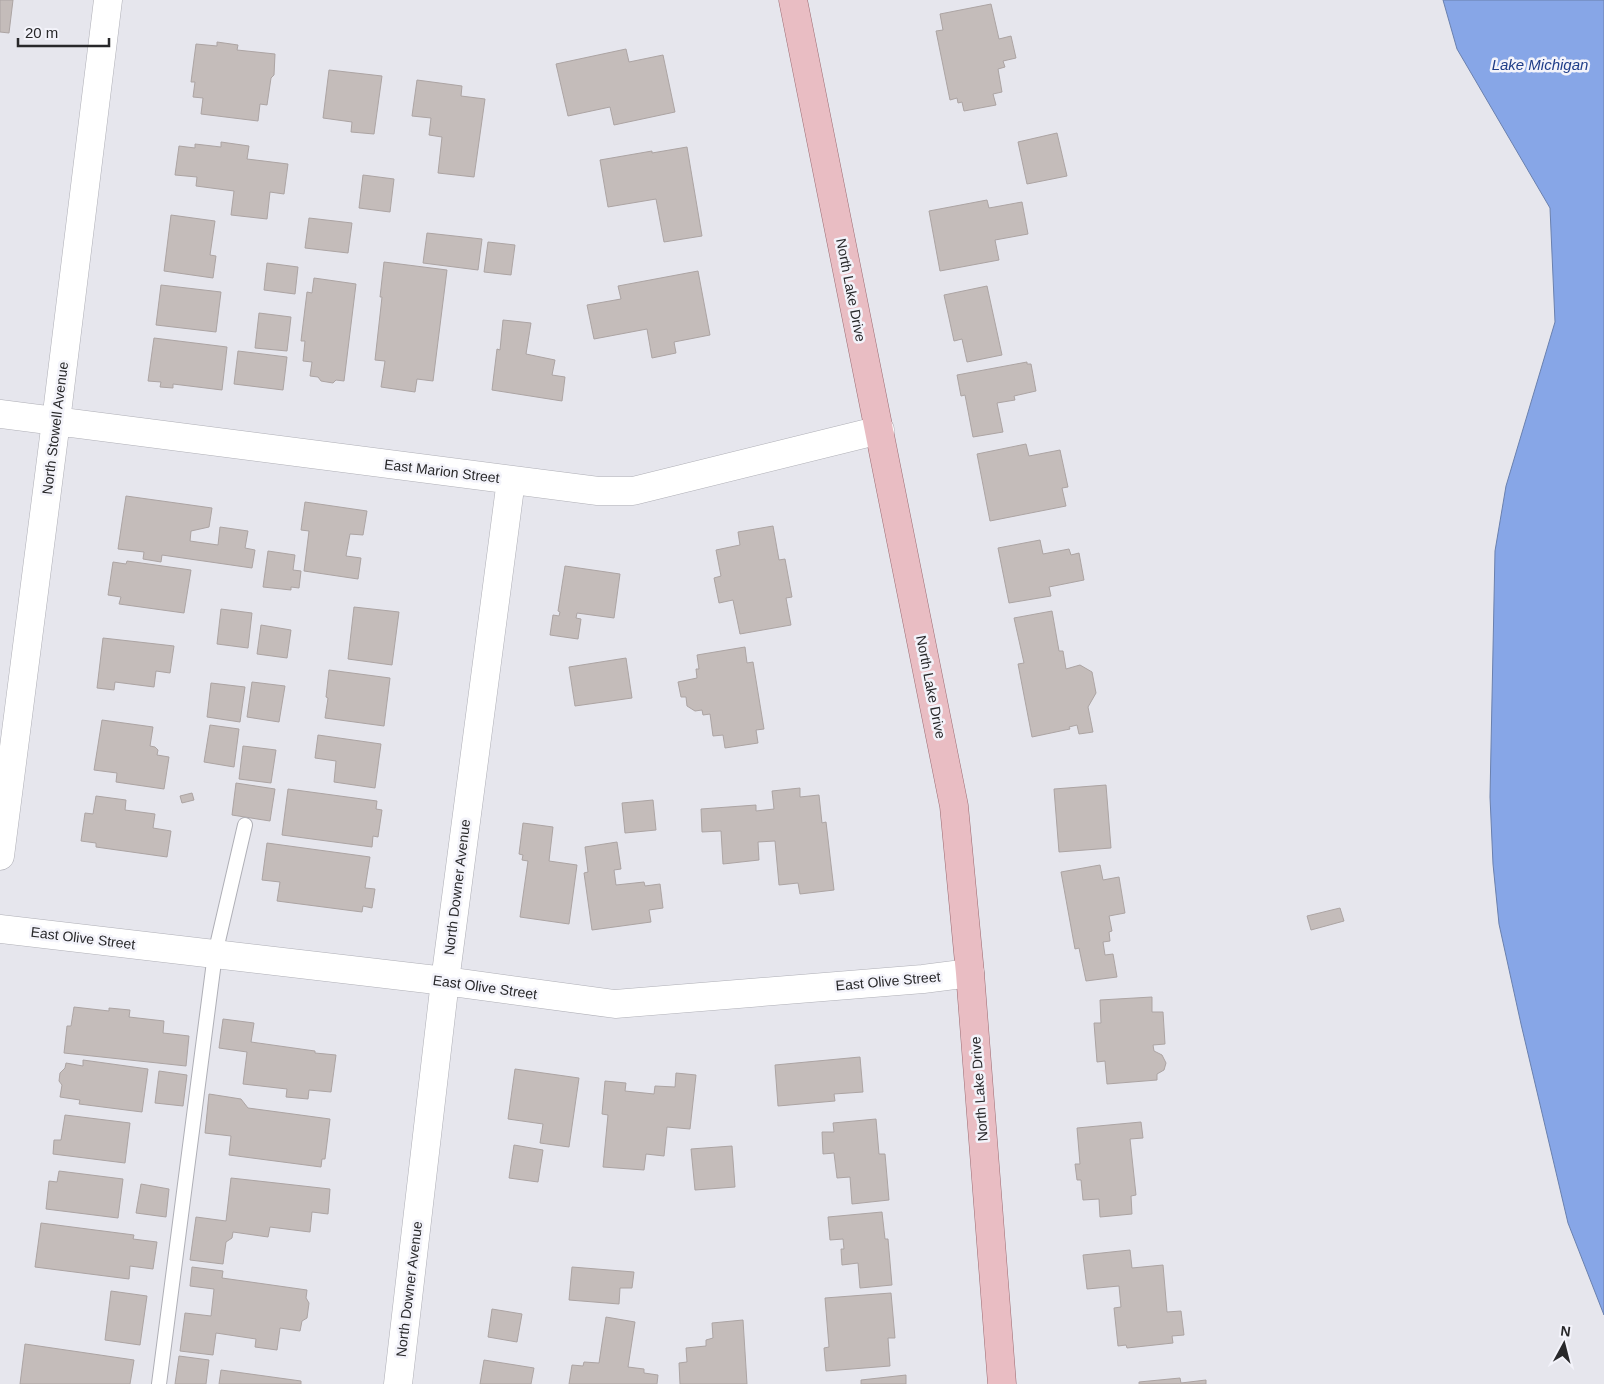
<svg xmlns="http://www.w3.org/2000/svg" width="1604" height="1384" font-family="Arial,sans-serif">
	<rect width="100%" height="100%" fill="#e6e6ed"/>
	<path fill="#87a6e7" stroke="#6a80ae" d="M1443 0H1604V1315L1568 1223 1521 1024 1499 924 1493 864 1490 797 1495 551 1506 486 1555 322 1550 208 1457 49Z"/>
	<path fill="#c4bcba" stroke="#aca4a3" d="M0 0H13L9 33 0 32Z
		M991 4 999 39 1011 36 1016 58 1003 61 1005 67 998 69 1002 92 993 94 996 105 964 111 962 102 958 103 957 98 950 100 936 31 943 30 940 14Z
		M217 42 238 45 237 50 275 54 274 75 271 78 267 105 260 104 258 121 201 114 203 98 193 97 195 82H191L196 44 217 46Z
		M626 49 629 62 663 55 675 112 614 125 610 107 568 116 556 64Z
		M329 70 382 76 374 134 351 132 352 122 323 118Z
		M417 80 462 86 461 96 485 99 474 177 438 173 442 137 429 135 431 118 412 116Z
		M1057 133 1067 176 1027 184 1018 142Z
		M221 142 249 146 247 159 288 164 284 194 270 192 267 219 231 215 234 191 196 186 197 177 175 175 179 146 195 148V144L221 147Z
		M687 147 702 236 664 242 656 199 608 207 600 160 652 151V153Z
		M363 175 394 179 390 212 359 208Z
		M987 200 989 208 1022 202 1028 234 995 240 999 260 940 271 929 211Z
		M171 215 215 221 210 255 216 256 213 278 164 271Z
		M309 218 352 223 348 253 305 248Z
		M427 233 482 239 478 270 423 263Z
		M488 242 515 245 511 275 484 272Z
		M384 262 447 270 433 381 417 379 415 392 381 387 385 361 375 360 382 297H380Z
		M267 263 298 267 295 294 264 290Z
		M698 271 710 335 674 342 676 353 652 358 647 329 594 339 587 305 621 299 618 286Z
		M314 278 356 284 344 381 336 380 333 383 321 381 318 377 310 376 312 362 303 361 305 341H301L307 292 312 293Z
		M161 285 221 292 216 332 156 325Z
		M987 286 1002 355 967 362 962 339 954 341 944 295Z
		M259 313 291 317 287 351 255 348Z
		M503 320 531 323 526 354 555 360 552 375 565 377 562 401 492 390 497 349 500 350Z
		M154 338 227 347 222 390 173 384V388L160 387 161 382 148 381Z
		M238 351 287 357 283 390 234 384Z
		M1027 362V364H1031L1036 391 1014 396 1015 400 997 403 1003 432 973 437 965 395 961 396 957 375Z
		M1026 444 1029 456 1060 450 1068 487 1062 488 1066 506 990 521 977 454Z
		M126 496 212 508 209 527 191 531 190 541 218 545 220 527 248 531 245 548 255 550 252 568 162 555 161 562 143 559 144 552 118 549Z
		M305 502 367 511 363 535 350 534 346 556 361 558 358 579 304 571 309 531 301 530Z
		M773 526 779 560 785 559 792 597 786 598 791 625 740 634 733 600 719 603 714 578 721 576 716 550 740 545 738 532Z
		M1040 540 1043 554 1069 549 1071 555 1079 553 1084 580 1049 587 1051 596 1009 603 998 548Z
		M268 551 295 555 293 570 301 571 299 588 291 587V590L263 587Z
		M127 561 191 570 184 613 119 604 121 597 108 595 113 562 126 564Z
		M565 566 620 574 614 618 577 613 576 618 581 619 578 639 550 635 553 615 559 616 560 612 558 611Z
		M354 607 399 612 392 665 348 659Z
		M221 609 252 613 248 648 217 644Z
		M1052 611 1059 651H1063L1066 669 1080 665 1092 672 1096 693 1088 707 1093 732 1079 734 1077 725 1069 727 1070 729 1032 737 1018 664 1024 663 1014 618Z
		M261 625 291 630 287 658 257 654Z
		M103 638 174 646 170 673 156 671 154 687 115 682 114 690 97 688Z
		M745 647 747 663 753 662 764 729 756 730 758 743 725 748 723 735 713 736 710 714 703 715 702 710 695 711 687 706 686 697H681L678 682 697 678 696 669H699L697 655Z
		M626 658 632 698 575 706 569 667Z
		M329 670 390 678 384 726 325 718 328 698 326 697Z
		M252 682 285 686 279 722 247 717Z
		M211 683 245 687 240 722 207 717Z
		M102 720 153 727 150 746 155 747 158 750 157 755 169 757 164 789 116 782 117 773 94 770Z
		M210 725 239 729 234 767 204 762Z
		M318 735 381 744 375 788 334 782 336 761 315 758Z
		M243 746 276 750 271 783 239 779Z
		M236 783 275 789 270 821 232 815Z
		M1106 785 1111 848 1059 852 1054 789Z
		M800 788V797L819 795 822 823 826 822 834 890 800 894 798 883 779 885 775 841 758 842 759 860 723 864 721 831 702 832 701 809 756 805V811L774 809 772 791Z
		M288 789 377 801 376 809 382 810 378 837 373 836 372 847 282 835Z
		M192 793 194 800 182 803 180 796Z
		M96 796 126 800 125 810 155 814 153 828 171 831 167 857 96 847V843L81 841 85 813 93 814Z
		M653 800 656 830 625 833 622 803Z
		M523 823 553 827 549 861 577 865 569 924 520 917 528 861 522 860 523 855 519 854Z
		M617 842 621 869 614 870 616 885 644 882 645 886 660 884 663 908 649 910 651 922 592 930 584 873 588 872 585 847Z
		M267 843 370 857 365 888 375 889 372 908 363 906 362 912 277 901 280 882 262 880Z
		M1100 865 1103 880 1119 877 1125 913 1109 916 1112 931 1109 932 1110 941 1103 942 1105 955 1113 954 1117 977 1086 981 1079 948 1075 949 1061 872Z
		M1340 908 1344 921 1311 930 1307 916Z
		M1152 997V1012H1163L1165 1044 1153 1045 1154 1051 1162 1055 1166 1063 1164 1070 1157 1074V1080L1107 1084 1105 1061 1097 1062 1094 1023H1101L1100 1000Z
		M74 1007 109 1011V1008L130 1010 129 1017 164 1021 163 1033 189 1036 186 1066 64 1053 67 1026H71Z
		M223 1019 254 1023 251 1042 315 1051V1053L336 1055 331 1092 309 1090 308 1099 286 1097 287 1089 243 1084 247 1052 219 1048Z
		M860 1057 863 1092 834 1094 835 1101 778 1106 775 1065Z
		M83 1060 148 1069 142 1112 79 1104 80 1100 60 1097 62 1085 59 1081 60 1073 65 1068 66 1063 83 1066Z
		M515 1069 579 1078 569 1147 540 1143 543 1124 508 1119Z
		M159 1071 187 1075 183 1106 155 1103Z
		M676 1073 696 1075 690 1129 667 1127 664 1156 646 1154 644 1170 603 1167 608 1115 602 1114 605 1081 626 1083 625 1091 654 1094 655 1086 675 1087Z
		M209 1094 241 1099 248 1108 330 1119 325 1159H322L321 1167 229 1155 231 1136 205 1133Z
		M65 1115 130 1123 125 1163 53 1154 54 1140H61Z
		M876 1119 879 1154H885L889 1200 852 1204 850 1177 837 1178 834 1153 823 1154 822 1132H834L833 1123Z
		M1141 1122 1143 1138 1130 1139 1136 1195 1131 1196 1132 1214 1100 1217 1099 1199 1083 1200 1081 1180H1077L1075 1164H1080L1077 1128Z
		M514 1145 543 1150 538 1182 509 1178Z
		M732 1146 735 1187 695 1190 691 1149Z
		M59 1171 123 1179 118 1218 46 1209 49 1181 57 1182Z
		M231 1178 330 1189 328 1214 312 1212 310 1232 270 1227 268 1237 233 1232 232 1238 226 1242 223 1264 190 1260 196 1217 226 1221Z
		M141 1184 169 1189 166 1217 136 1213Z
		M882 1212 885 1239H888L892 1285 860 1288 858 1263 842 1265 841 1249H844L843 1239 830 1240 828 1217Z
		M41 1223 134 1235 133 1239 157 1242 153 1269 130 1266 129 1279 35 1267Z
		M1130 1250 1132 1268 1163 1265 1167 1312 1181 1311 1184 1335 1172 1336 1173 1343 1127 1348 1126 1345 1118 1346 1114 1308 1121 1307 1119 1286 1087 1289 1083 1255Z
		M192 1267 223 1271 222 1278 307 1290 306 1298 309 1303 307 1318 302 1321 300 1331 280 1328 277 1350 255 1347 256 1339 216 1333 213 1355 180 1351 185 1313 211 1316 214 1289 190 1286Z
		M572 1267 634 1272 632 1288H620L619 1304 569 1300Z
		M111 1291 147 1296 140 1345 105 1340Z
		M891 1293 895 1338H888L890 1366 826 1371 824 1348 829 1347 825 1298Z
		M492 1309 522 1314 517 1342 488 1337Z
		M606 1317 635 1322 628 1367 644 1369V1373L658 1375 657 1384H569L572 1365 583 1366 584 1362 599 1363Z
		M743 1320 747 1384H680L679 1363 687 1362 686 1348 706 1346V1340L713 1338 712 1323Z
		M25 1344 134 1360 130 1384H20Z
		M179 1356 209 1360 206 1384H175Z
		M484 1360 534 1368 531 1384H480Z
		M221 1370 301 1381V1384H219Z
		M906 1375V1384H861V1380Z
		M1180 1378 1181 1383 1206 1380V1384H1139V1382Z"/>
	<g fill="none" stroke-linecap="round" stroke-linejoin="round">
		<defs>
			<path id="lane" d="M159 1384 215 954 245 825"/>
			<path id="street" d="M0 414 598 491H633L880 430
				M0 856 56 421 108 0
				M0 929 445 981 615 1004 923 979 970 973
				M398 1384 445 981 511 480"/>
			<path id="primary" d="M793 0 954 806 970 973 1002 1384"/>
		</defs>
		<use href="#lane" stroke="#afafb6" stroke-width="16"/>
		<use href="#street" stroke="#afafb6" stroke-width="29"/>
		<use href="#primary" stroke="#9c6c73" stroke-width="29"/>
		<use href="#lane" stroke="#fff" stroke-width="14"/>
		<use href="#street" stroke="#fff" stroke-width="28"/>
		<use href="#primary" stroke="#e9bdc3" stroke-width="28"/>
	</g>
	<g text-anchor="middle" stroke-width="5" stroke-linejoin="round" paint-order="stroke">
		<g font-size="14" fill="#28282a" stroke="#f3f3fa">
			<text transform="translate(851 290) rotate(79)" y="5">North Lake Drive</text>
			<text transform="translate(55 428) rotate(-83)" y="5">North Stowell Avenue</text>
			<text transform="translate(442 471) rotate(7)" y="5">East Marion Street</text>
			<text transform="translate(931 687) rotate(79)" y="5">North Lake Drive</text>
			<text transform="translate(457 887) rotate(-83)" y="5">North Downer Avenue</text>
			<text transform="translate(83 938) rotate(7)" y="5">East Olive Street</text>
			<text transform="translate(888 981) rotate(-5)" y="5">East Olive Street</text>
			<text transform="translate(485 987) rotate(8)" y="5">East Olive Street</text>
			<text transform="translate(979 1089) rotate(-94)" y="5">North Lake Drive</text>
			<text transform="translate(409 1289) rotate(-83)" y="5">North Downer Avenue</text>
		</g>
		<g font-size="15" font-style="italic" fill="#1e3c87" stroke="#f3f3fa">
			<text x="1540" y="70">Lake Michigan</text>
		</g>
	</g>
	<g transform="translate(1564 1344) rotate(7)" stroke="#f3f3fa" stroke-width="4" paint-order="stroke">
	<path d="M0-4L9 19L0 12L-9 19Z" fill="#28282a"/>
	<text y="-8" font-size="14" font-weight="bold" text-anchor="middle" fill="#28282a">N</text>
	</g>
	<path d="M18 38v8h91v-8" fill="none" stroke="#28282a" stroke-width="2.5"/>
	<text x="25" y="38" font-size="15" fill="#28282a" stroke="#f3f3fa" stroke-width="4" paint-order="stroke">20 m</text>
</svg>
